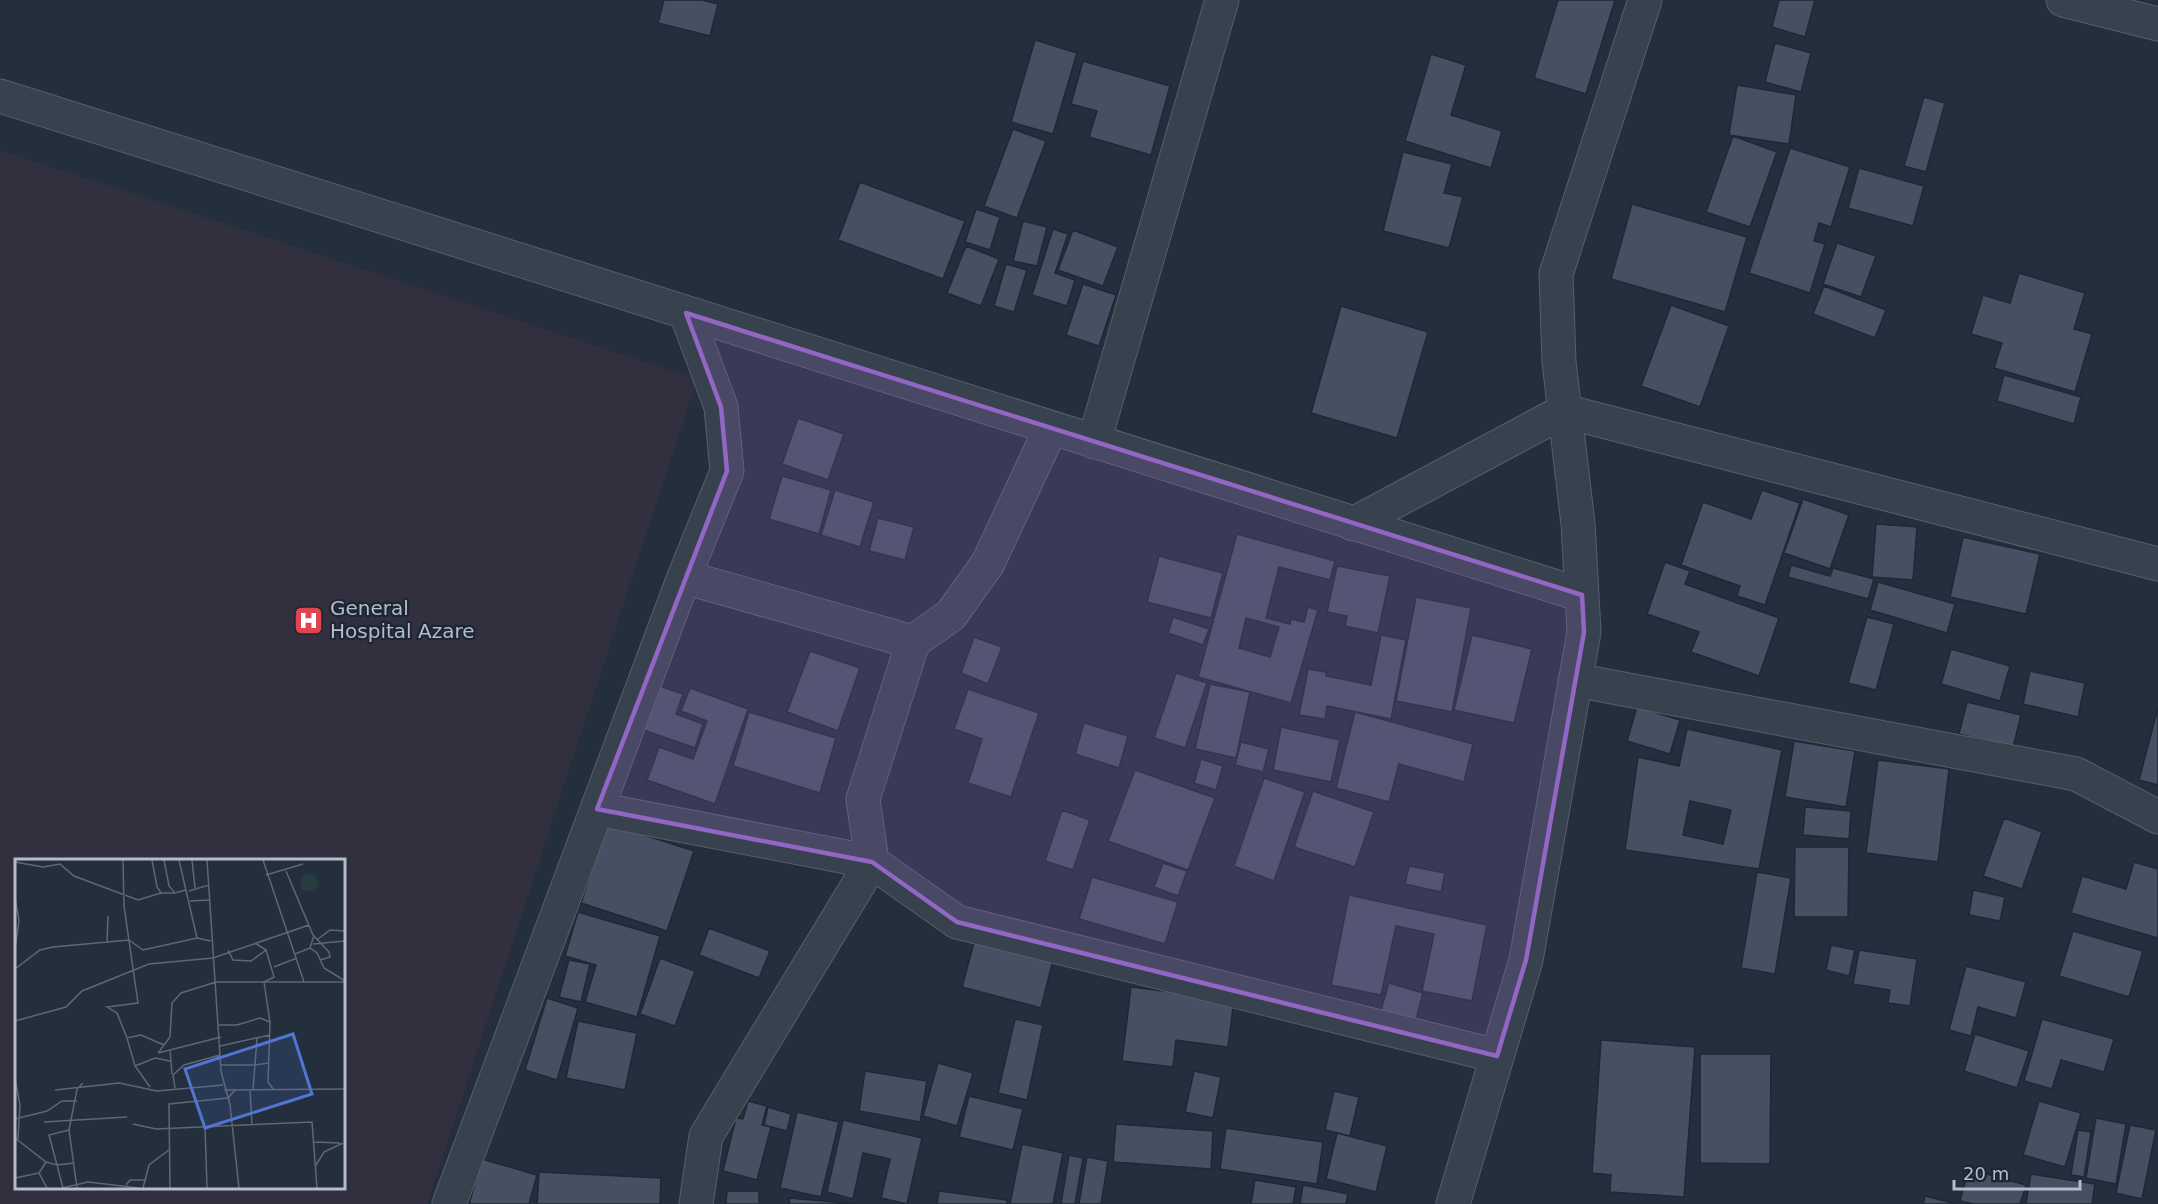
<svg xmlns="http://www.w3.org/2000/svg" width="2158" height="1204" font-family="'DejaVu Sans',sans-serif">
	<rect width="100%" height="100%" fill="#242f3e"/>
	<path fill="#32303f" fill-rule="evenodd" d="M0 150 697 379 427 1204H0ZM16 860H344V1188H16Z"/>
	<path fill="#455162" stroke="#1f2835" stroke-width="1.5" fill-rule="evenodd" d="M664 0H702L718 4 710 36 658 23Z
		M1558 0H1615L1586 94 1534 78Z
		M1779 0H1815L1805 37 1772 27Z
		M1035 40 1077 53 1053 134 1011 122Z
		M1775 43 1811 53 1801 92 1765 82Z
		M1431 54 1466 65 1451 115 1502 131 1491 168 1405 141Z
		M1083 61 1170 86 1151 155 1089 137 1097 111 1071 104Z
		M1737 85 1796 95 1789 144 1729 135Z
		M1924 97 1945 103 1926 172 1904 166Z
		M1013 129 1046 141 1017 218 984 206Z
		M1733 136 1777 152 1750 227 1706 212Z
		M1790 148 1850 167 1831 227 1819 223 1814 241 1825 244 1810 293 1749 273Z
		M1403 152 1452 164 1444 193 1463 197 1449 248 1383 231Z
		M1859 168 1924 186 1913 226 1848 208Z
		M860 182 965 221 943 279 838 240Z
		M1632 204 1747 237 1725 312 1611 279Z
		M976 209 1000 217 990 250 965 242Z
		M1023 221 1047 227 1037 266 1013 261Z
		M1053 229 1068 234 1055 273 1075 280 1067 306 1032 295Z
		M1073 230 1118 247 1103 286 1058 270Z
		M1837 243 1876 256 1861 297 1823 284Z
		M966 246 999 259 981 306 947 293Z
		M1006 264 1027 270 1014 312 994 306Z
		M2019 273 2085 293 2074 329 2092 334 2075 392 1994 368 2002 343 1971 334 1983 295 2010 303Z
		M1083 284 1116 295 1099 346 1066 335Z
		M1824 286 1886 310 1875 338 1813 314Z
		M1671 305 1729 326 1700 407 1641 386Z
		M1341 306 1428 332 1397 438 1311 413Z
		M2004 375 2081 397 2074 424 1997 401Z
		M798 418 844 434 828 480 782 464Z
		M782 476 831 490 819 534 769 519Z
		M835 490 874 502 860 547 821 535Z
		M1762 490 1800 503 1765 605 1737 596 1740 586 1681 565 1703 502 1751 519Z
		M1803 499 1849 515 1830 569 1784 553Z
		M878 518 914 527 905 560 869 551Z
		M1876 524 1917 527 1913 580 1872 577Z
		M1237 534 1335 561 1330 580 1279 567 1266 618 1290 624 1291 619 1304 622 1308 607 1318 610 1291 703 1198 677ZM1246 618 1279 627 1270 657 1239 648Z
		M1963 537 2040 554 2026 614 1950 597Z
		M1159 556 1223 573 1211 618 1147 602Z
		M1665 562 1690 571 1685 584 1779 618 1759 676 1691 652 1699 632 1647 614Z
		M1791 565 1830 576 1833 568 1874 579 1868 599 1788 577Z
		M1337 566 1390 576 1378 633 1345 626 1347 616 1327 612Z
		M1878 582 1955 604 1947 633 1870 610Z
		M1416 597 1471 608 1452 712 1396 701Z
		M1173 617 1209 629 1203 645 1168 633Z
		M1867 617 1894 624 1876 690 1848 683Z
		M1381 635 1406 640 1391 719 1327 706 1325 719 1299 715 1308 669 1326 672V676L1371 685Z
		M1472 635 1532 649 1514 723 1454 710Z
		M974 637 1002 647 988 684 961 673Z
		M1951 649 2010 666 2000 701 1941 684Z
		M810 651 860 668 838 731 787 712Z
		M2030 671 2085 683 2078 717 2023 704Z
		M1176 673 1207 683 1185 748 1154 738Z
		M651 683 683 694 676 714 703 724 695 748 635 727Z
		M1210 684 1250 692 1236 758 1195 749Z
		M690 688 748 709 715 804 647 780 659 747 693 759 707 721 681 711Z
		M968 689 1039 713 1011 797 968 783 982 739 954 729Z
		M1967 702 2021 715 2013 747 1959 734Z
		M1637 707 1680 720 1670 754 1627 741Z
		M2158 708V785L2139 780Z
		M749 712 836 738 820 793 733 766Z
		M1355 712 1473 744 1464 782 1399 764 1389 802 1336 788Z
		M1084 723 1128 736 1119 768 1075 754Z
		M1281 727 1340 740 1331 782 1273 770Z
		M1687 729 1782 750 1759 869 1625 850 1638 757 1679 766ZM1690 801 1731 810 1723 844 1683 835Z
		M1794 741 1855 751 1846 807 1785 797Z
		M1241 742 1269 749 1263 772 1235 765Z
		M1201 759 1223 766 1216 790 1194 783Z
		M1878 760 1949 769 1938 862 1866 853Z
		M1135 770 1215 798 1188 870 1108 841Z
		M1264 778 1305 792 1274 881 1234 866Z
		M1313 791 1374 812 1355 867 1294 847Z
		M1805 807 1851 811 1849 839 1803 835Z
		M1062 810 1090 820 1073 870 1045 861Z
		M2004 818 2042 832 2022 889 1983 876Z
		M607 823 694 851 667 931 581 903Z
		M1795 847H1849L1848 917H1794Z
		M2134 862 2158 869V938L2071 913 2082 876 2126 889Z
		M1163 863 1187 871 1178 896 1154 887Z
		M1409 866 1445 873 1441 892 1405 884Z
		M1757 872 1791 878 1775 974 1741 968Z
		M1092 877 1178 902 1165 944 1079 919Z
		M1973 890 2005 897 2000 921 1969 915Z
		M1349 895 1487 925 1472 1001 1422 991 1434 934 1396 926 1381 995 1331 985Z
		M578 912 660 936 637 1017 585 1002 596 965 565 956Z
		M709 928 770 951 759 978 699 955Z
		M2073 931 2143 951 2129 997 2059 976Z
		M975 939 1053 960 1041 1008 962 987Z
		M1831 945 1855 950 1849 976 1826 970Z
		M1859 950 1917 959 1910 1006 1888 1003 1890 990 1853 984Z
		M660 958 695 971 675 1026 640 1014Z
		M569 960 590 964 581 1002 559 997Z
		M1966 966 2026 982 2016 1018 1978 1007 1971 1036 1949 1030Z
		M1389 983 1423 993 1415 1023 1380 1013Z
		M1131 987 1234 1000 1228 1047 1176 1040 1173 1067 1122 1061Z
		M547 998 578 1008 557 1080 525 1070Z
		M1015 1019 1043 1025 1027 1100 998 1093Z
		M2042 1019 2114 1039 2104 1072 2061 1060 2052 1089 2024 1081Z
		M578 1021 637 1033 625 1090 566 1078Z
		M1975 1034 2029 1051 2017 1088 1964 1071Z
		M1601 1040 1695 1047 1684 1197 1610 1192 1611 1175 1592 1173Z
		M1700 1054H1771L1770 1164 1700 1163Z
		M938 1063 973 1073 957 1126 923 1116Z
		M865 1071 927 1081 920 1122 859 1111Z
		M1194 1071 1221 1077 1213 1118 1185 1112Z
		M1334 1091 1359 1097 1350 1136 1325 1130Z
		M969 1096 1023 1109 1013 1150 959 1137Z
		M748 1101 767 1106 762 1125 771 1127 757 1180 723 1171 736 1118 743 1119Z
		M2039 1101 2081 1113 2065 1167 2023 1155Z
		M768 1107 791 1114 787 1131 764 1125Z
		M797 1112 839 1122 821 1197 780 1188Z
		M2096 1118 2126 1124 2116 1184 2086 1178Z
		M843 1120 922 1138 907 1204 881 1198 890 1159 863 1153 853 1199 827 1192Z
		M1116 1124 1213 1131 1211 1169 1113 1162Z
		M2130 1125 2156 1130 2142 1199 2116 1193Z
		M1226 1128 1323 1142 1317 1184 1220 1169Z
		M2078 1130 2091 1132 2084 1177 2071 1175Z
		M1337 1133 1387 1146 1376 1192 1326 1179Z
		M1022 1144 1063 1153 1053 1204H1010Z
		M1069 1155 1083 1158 1075 1204H1061Z
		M1087 1157 1108 1161 1101 1204H1079Z
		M482 1159 537 1175 529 1204H469Z
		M1969 1169 2026 1185 2020 1204H1973L1960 1201Z
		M539 1172 661 1178 660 1204H537Z
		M2031 1174 2095 1184 2092 1204H2026Z
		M1255 1180 1296 1187 1293 1204H1251Z
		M1303 1185 1348 1194 1346 1204H1300Z
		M727 1191H759V1204H726Z
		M939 1191 1007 1200V1204H937Z
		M1925 1196 1956 1204H1923Z
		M790 1198 856 1204H789Z"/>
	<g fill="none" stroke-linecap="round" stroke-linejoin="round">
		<defs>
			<path id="minor" d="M2063 0 2158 24
				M0 96 1582 595
				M1051 428 988 563 951 615 913 642 863 799 872 862 957 922 1497 1056
				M1094 442 1222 0
				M1353 524 1564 411 2158 564
				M684 577 913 642
				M1575 680 2076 774 2158 817
				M597 809 872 862 706 1136 696 1204
				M449 1204 684 577 727 471 721 407 686 313
				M1453 1204 1526 960 1584 632 1578 524 1559 362 1556 274 1645 0"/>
		</defs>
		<use href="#minor" stroke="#565f6c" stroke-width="35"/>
		<use href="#minor" stroke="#38414e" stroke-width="33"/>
	</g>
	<path fill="#9266c3" fill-opacity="0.2" stroke="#9266c3" stroke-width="4.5" stroke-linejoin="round" d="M686 313 1582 595 1584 632 1526 960 1497 1056 957 922 872 862 597 809 727 471 721 407Z"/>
	<defs>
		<symbol id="hospital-square" viewBox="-11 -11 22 22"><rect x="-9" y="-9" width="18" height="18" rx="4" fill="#e0444e" stroke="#1d2633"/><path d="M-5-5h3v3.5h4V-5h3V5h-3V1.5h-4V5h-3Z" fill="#fff"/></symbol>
	</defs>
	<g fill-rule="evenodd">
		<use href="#hospital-square" x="292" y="604" width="33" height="33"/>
	</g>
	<g text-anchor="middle" stroke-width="4.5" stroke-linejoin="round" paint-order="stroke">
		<g font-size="20" fill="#b4bcc9" stroke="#1d2633" text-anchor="start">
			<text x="330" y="615">General<tspan x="330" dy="23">Hospital Azare</tspan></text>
		</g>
	</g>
	<g transform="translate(15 859)">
		<rect width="330" height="330" fill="#242f3e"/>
		<path d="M285 24a9 9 0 1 1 18 0a9 9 0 1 1-18 0Z" fill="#263c3f"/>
		<path fill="none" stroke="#5e6776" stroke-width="1.5" d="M108 1 109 47 123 144 92 148 102 154 112 179 126 176 149 186M137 1 142 28 146 34H160M149 1 154 27 160 34 171 31M164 1 182 79M177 1 180 29M192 1 206 212 215 246 224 329M248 1 289 123M0 3 28 8 45 5 59 17 123 41 146 34M271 12 298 76 314 93 315 98 305 101M251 16 288 5M174 32 194 26M0 40 4 61 0 91M175 42 195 41M303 80 315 71 330 72M92 84 93 57M298 85 330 82M295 89 302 94 309 109 330 122M213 91 218 101 236 102 251 91 240 84M280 95 295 89 299 76M259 108 282 99M0 110 25 91 38 88 114 81 128 91 182 79 196 82M249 123 255 163 253 223 258 230M249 123 259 118 251 91M0 162 51 148 67 132 134 105 198 99 294 66M204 166H222L245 159 255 163M112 179 120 207 135 228M242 179 240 206 254 204M205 187 255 176M155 191 157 215M143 194 155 178 157 144 166 134 201 123H330M143 194 206 178M206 206H240L238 230M120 207 140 199 155 202M0 220 5 246 3 280M160 229 158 216 169 206 205 196M235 230 237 266M40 231 104 224 142 232 208 226M209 231 330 230M0 260 32 252 47 242H62M29 263 112 258M118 265 141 270 297 263 302 329M190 268 192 329M54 271 62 329M0 279 31 303 42 306 34 276 54 271 62 230 68 224M299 283 325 284M31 303 24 314 32 329M301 306 309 293 328 284M0 319 24 314M111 326 115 321H131M47 329 73 323 124 329M48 329 42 306 59 304M128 329 134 306 154 291M155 329 154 245 213 239 221 230"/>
		<path fill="#5274d3" fill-opacity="0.15" stroke="#5274d3" stroke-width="3" d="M278 175 297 235 190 269 170 210Z"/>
		<rect width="330" height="330" fill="none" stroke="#b4bcc9" stroke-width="3"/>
	</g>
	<path d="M1954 1180v9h126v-9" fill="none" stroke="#b4bcc9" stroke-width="3"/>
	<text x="1963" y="1180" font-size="18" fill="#b4bcc9" stroke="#1d2633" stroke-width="4.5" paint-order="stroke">20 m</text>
</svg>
